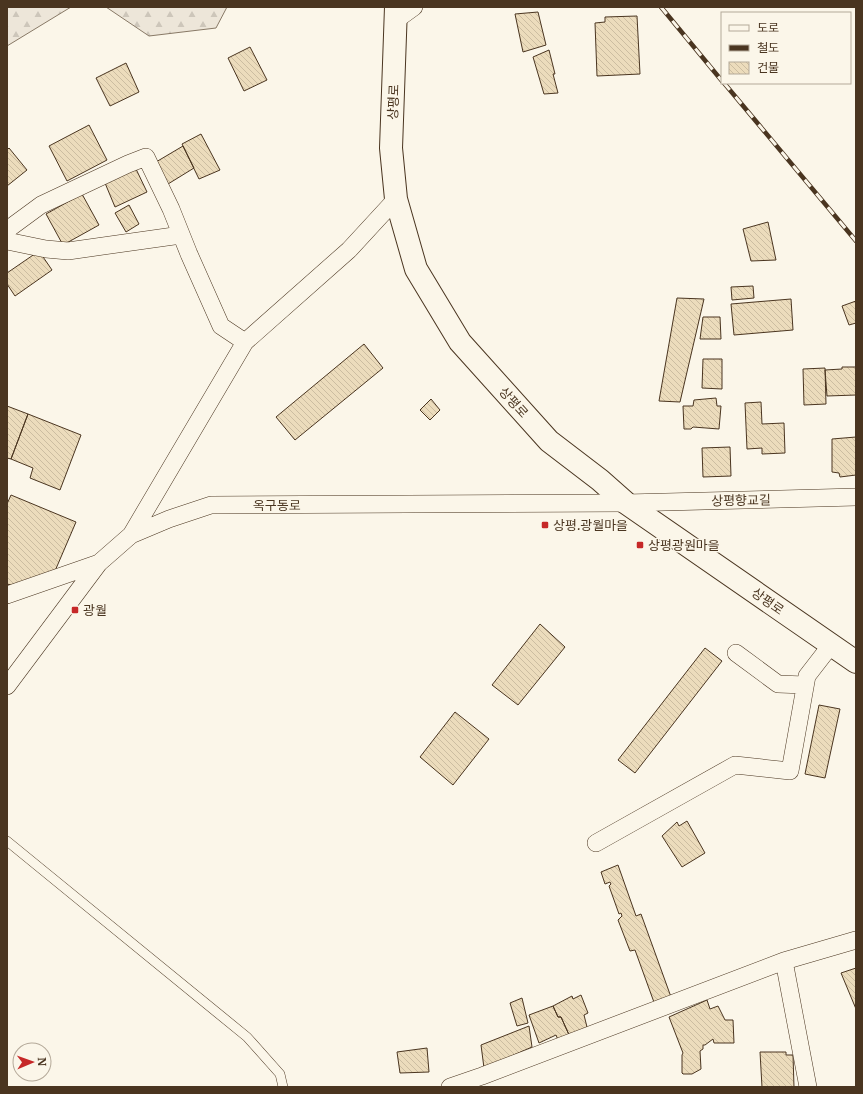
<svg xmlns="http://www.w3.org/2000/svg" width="863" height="1094" font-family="Merriweather,'Noto Sans KR',serif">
	<defs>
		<pattern id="forest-firs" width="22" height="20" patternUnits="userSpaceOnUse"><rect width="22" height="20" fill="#ede6d9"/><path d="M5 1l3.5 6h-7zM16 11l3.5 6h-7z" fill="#cdc6ba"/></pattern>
		<pattern id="building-back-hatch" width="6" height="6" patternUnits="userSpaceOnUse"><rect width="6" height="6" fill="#ecdcbc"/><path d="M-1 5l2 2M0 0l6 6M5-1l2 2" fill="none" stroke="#ccbda1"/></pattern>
	</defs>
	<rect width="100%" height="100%" fill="#fbf6e9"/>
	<path fill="url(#forest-firs)" stroke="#887966" d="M7 7H71L7 46Z
		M106 7H227L216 28 149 36Z"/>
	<path fill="url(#building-back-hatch)" stroke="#4a3520" d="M538 12 546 45 523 52 515 14Z
		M637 16 640 74 597 76 595 23 605 22V17Z
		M250 47 267 80 244 91 228 58Z
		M549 50 555 74H553L558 93 544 94 533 57Z
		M126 63 139 92 110 106 96 78Z
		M89 125 107 160 67 181 49 146Z
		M201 134 220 170 199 179 182 144Z
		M183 146 194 168 168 184 156 162Z
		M9 148 27 170 7 186V150Z
		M136 169 147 192 115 207 105 183Z
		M82 194 99 225 63 245 46 214Z
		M129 205 139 224 126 232 115 213Z
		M768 222 776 260 751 261 743 229Z
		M39 251 52 270 15 296 7 284V273Z
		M753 286 754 298 732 300 731 287Z
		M677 298 704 299 680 402 659 401Z
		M791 299 793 330 734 335 731 304Z
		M856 301V323L849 325 842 306Z
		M703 317H720L721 339H700Z
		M364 344 383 368 295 440 276 417Z
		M703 359H722V389L702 388Z
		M842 367H856V395L827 396 825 370 842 369Z
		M825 368 826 404 804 405 803 369Z
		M716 398 717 406H721L719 429 693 427 691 429H684L683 406H693L694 400Z
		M431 399 440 410 430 420 420 410Z
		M761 402 762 424 784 423 785 453 762 454V448L747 449 745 403Z
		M7 406 28 414 11 459 7 458Z
		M28 414 81 435 60 490 30 478 33 468 11 459Z
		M856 437V475L840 477 839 473 832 472V439Z
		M730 447 731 476 703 477 702 448Z
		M11 495 76 522 55 571 11 585 7 584V504Z
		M540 624 565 647 518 705 492 685Z
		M705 648 722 661 635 773 618 760Z
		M819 705 840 709 825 778 805 774Z
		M455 712 489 739 453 785 420 757Z
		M687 821 705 853 682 867 662 836 677 822 679 826Z
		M618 865 636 916 641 914 671 997 655 1005 635 950 630 951 618 920 622 916 621 913 619 914 609 886 611 884 610 882 605 884 601 872Z
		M856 968V1009L841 973Z
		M581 995 588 1013 584 1015 587 1027 570 1037 561 1017H558L553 1006 572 996 573 999Z
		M522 998 528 1023 517 1026 510 1003Z
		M707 1000 710 1009 718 1006 725 1020H733L734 1043H714L713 1039 705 1045H703V1049L700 1051 701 1069 692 1074H683L682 1073V1055L683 1053 669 1017Z
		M553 1006 558 1017H561L570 1037 558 1040 556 1035 539 1043 529 1015Z
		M529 1026 532 1047 484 1068 481 1045Z
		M427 1048 429 1072 400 1073 397 1052Z
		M760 1052H786V1055H793L794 1087H762Z"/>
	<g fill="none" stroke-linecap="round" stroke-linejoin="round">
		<defs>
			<path id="service" d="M7 841 247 1037 280 1074 283 1087"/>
			<path id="minor" d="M396 20 414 7
				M7 230 41 205 128 164 146 157 171 209 189 254 221 326 245 342
				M7 241 46 249 68 251 181 235
				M131 535 245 342 349 250 396 199
				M7 595 99 563
				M736 653 778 684 805 685
				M7 686 99 563 131 535 169 519 211 505 626 503 856 497
				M596 843 735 765 790 771 807 676 831 645
				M784 961 808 1087
				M450 1087 482 1076 784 961 856 940"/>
			<path id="secondary" d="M396 7 391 148 396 199 416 269 460 342 549 441 600 480 626 503 856 662"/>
		</defs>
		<use href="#service" stroke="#4a3520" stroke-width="10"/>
		<use href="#minor" stroke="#4a3520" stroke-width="18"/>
		<use href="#secondary" stroke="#4a3520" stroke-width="24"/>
		<use href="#service" stroke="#fbf6e9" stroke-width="9"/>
		<use href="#minor" stroke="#fbf6e9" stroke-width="17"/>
		<use href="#secondary" stroke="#fbf6e9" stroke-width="22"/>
		<defs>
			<path id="rail" d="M661 7 722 81
				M724 83 856 241"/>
		</defs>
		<use href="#rail" stroke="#4a3520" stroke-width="4.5"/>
		<use href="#rail" stroke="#fbf6e9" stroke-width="3" stroke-dasharray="9" stroke-linecap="butt"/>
	</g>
	<g fill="#c62828" stroke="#fbf6e9" stroke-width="1.5">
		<rect x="541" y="521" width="8" height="8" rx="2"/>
		<rect x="636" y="541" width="8" height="8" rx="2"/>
		<rect x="71" y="606" width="8" height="8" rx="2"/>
	</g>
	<g text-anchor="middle" stroke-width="3" stroke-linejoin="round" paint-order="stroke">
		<g font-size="13" fill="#4a3520" stroke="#fbf6e9">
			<text transform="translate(393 102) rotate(-88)" y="5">상평로</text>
			<text transform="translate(514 402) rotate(48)" y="5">상평로</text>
			<text transform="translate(741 500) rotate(-1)" y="5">상평향교길</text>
			<text x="277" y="510">옥구동로</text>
			<text transform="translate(768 601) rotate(35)" y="5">상평로</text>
		</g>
		<g font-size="13" fill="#4a3520" stroke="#fbf6e9" text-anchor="start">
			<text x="553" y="530">상평.광월마을</text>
			<text x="648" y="550">상평광원마을</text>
			<text x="83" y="615">광월</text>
		</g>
	</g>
	<rect width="863" height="1094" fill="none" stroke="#4a3520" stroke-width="16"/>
	<rect x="721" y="12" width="130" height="72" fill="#fbf6e9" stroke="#b4a999"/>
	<rect x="729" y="25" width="20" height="6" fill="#fbf6e9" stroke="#b4a999"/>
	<text x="757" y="32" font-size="12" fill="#4a3520">도로</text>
	<rect x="729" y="45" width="20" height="6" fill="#4a3520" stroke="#b4a999"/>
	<text x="757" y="52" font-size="12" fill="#4a3520">철도</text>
	<rect x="729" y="62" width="20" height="12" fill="url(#building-back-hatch)" stroke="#b4a999"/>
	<text x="757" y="72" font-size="12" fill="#4a3520">건물</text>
	<g transform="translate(32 1062) rotate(88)"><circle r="19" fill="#fbf6e9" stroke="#b4a999"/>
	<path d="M0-3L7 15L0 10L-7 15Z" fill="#c62828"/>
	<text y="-6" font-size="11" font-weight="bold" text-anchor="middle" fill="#4a3520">N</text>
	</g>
</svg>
